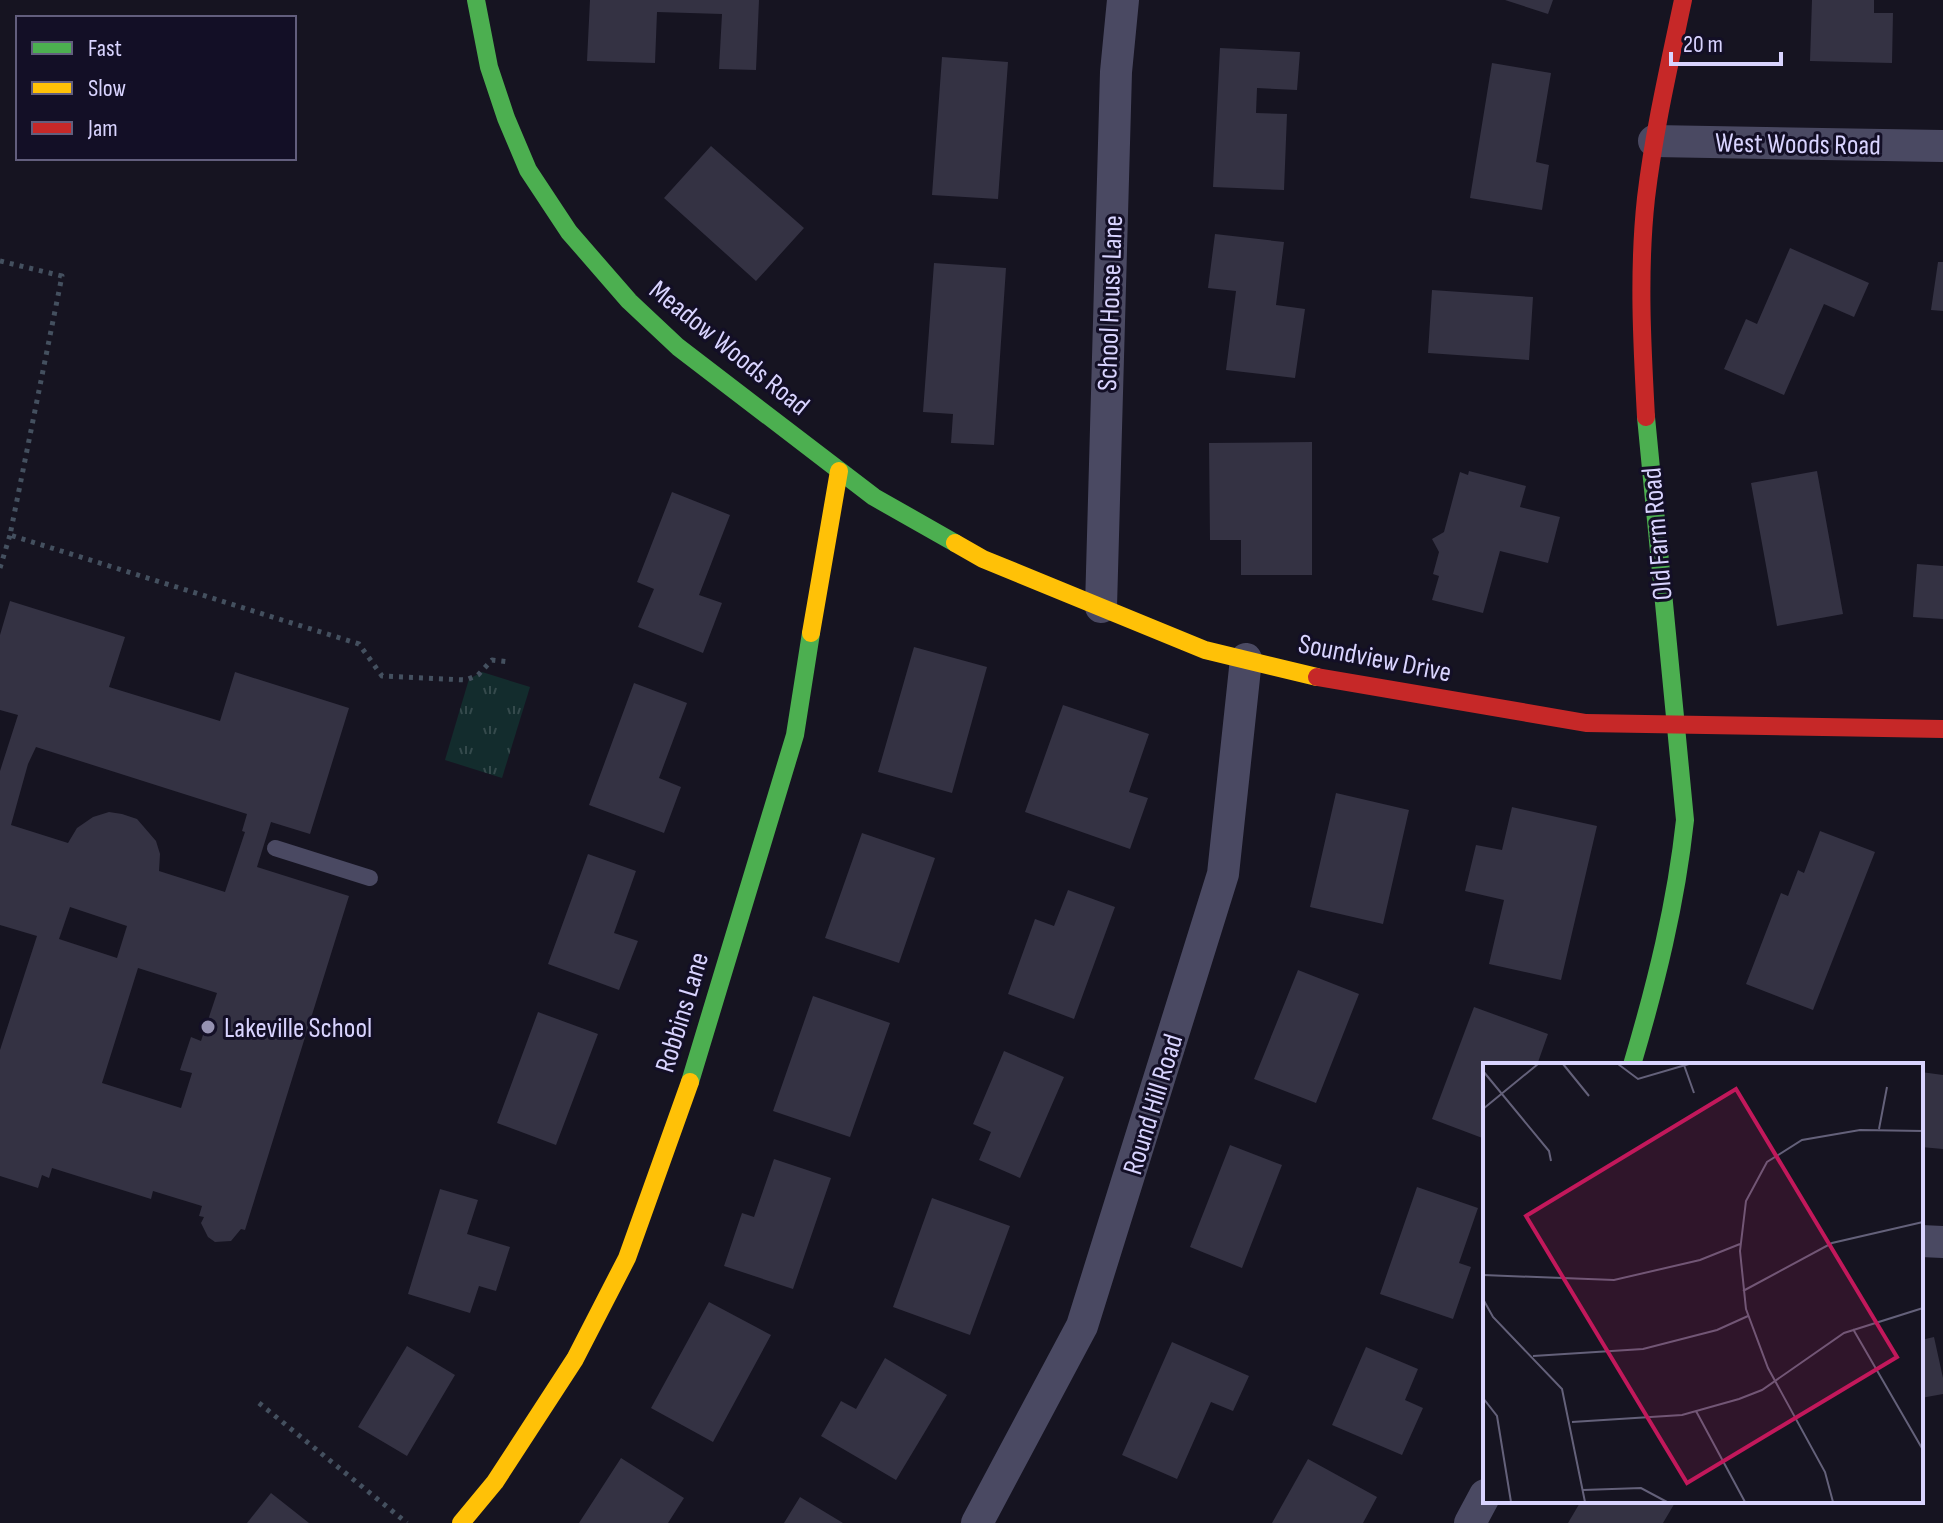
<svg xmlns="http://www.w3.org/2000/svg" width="1943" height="1523" font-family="'Sofia Sans Condensed',sans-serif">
	<defs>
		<pattern id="grass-tufts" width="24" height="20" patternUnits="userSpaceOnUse" patternTransform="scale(2)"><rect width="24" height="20" fill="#132c2d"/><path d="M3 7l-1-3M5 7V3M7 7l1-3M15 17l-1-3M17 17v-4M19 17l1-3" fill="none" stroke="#354a4c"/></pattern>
	</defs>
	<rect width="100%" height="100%" fill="#161421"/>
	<path fill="url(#grass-tufts)" d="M482 672 530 687 502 778 445 760 469 679Z"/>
	<path fill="#343243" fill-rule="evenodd" d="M590 0H759L756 70 719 69 722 14 657 12 655 63 587 61Z
		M1505 0H1553L1548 14Z
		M1812 0H1874V13H1893L1892 63 1810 61Z
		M1220 48 1300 52 1297 90 1257 88 1256 113 1287 114 1284 190 1213 187Z
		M942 57 1008 62 998 199 932 195Z
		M1492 63 1551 73 1536 162 1549 165 1542 210 1470 198Z
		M711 146 804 228 756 281 664 198Z
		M1215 234 1284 242 1276 305 1305 309 1295 378 1226 370 1236 291 1208 288Z
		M1790 248 1869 283 1854 317 1824 304 1784 395 1724 369 1746 319 1757 324Z
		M1938 262H1943V311L1931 310Z
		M934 263 1006 268 994 445 951 443 953 414 923 412Z
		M1432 290 1533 297 1529 360 1428 353Z
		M1312 442V575H1241V540H1210L1209 443Z
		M1469 471 1526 486 1520 507 1560 517 1548 563 1500 551 1483 613 1432 600 1439 576 1433 574 1439 552 1432 539 1444 532 1460 472 1468 475Z
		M1817 471 1843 614 1777 626 1751 483Z
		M672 492 730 515 699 595 722 603 703 653 638 627 654 589 637 582Z
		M1917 564 1943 566V619L1913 617Z
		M10 601 125 637 109 687 220 721 235 672 349 708 310 834 271 822 257 867 349 896 245 1230 241 1229 231 1241 215 1242 208 1237 201 1223 204 1217 199 1216 202 1206 153 1191 151 1199 52 1168 49 1178 42 1175 38 1188 0 1176V1050L37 936 0 925V771L18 715 0 710V635ZM36 747 247 814 242 831 245 832 225 892 159 871 160 854 156 841 137 819 122 814 109 812 93 817 77 828 68 843 11 825 28 764ZM70 907 127 926 117 958 59 939ZM138 968 217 993 201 1041 191 1037 180 1070 192 1073 181 1108 102 1083Z
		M914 647 987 667 952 793 878 772Z
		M634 683 687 703 659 778 681 787 664 833 589 805Z
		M1063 705 1149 734 1129 792 1148 798 1130 849 1025 812Z
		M1336 793 1409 810 1383 924 1310 907Z
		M1512 807 1597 826 1561 980 1489 964 1504 900 1465 891 1476 845 1502 850Z
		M1820 831 1875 852 1813 1010 1746 984 1781 893 1788 896 1798 870 1804 873Z
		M862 833 935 858 899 963 825 938Z
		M588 854 636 871 614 933 638 941 619 990 548 964Z
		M1068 890 1115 907 1074 1019 1008 994 1035 919 1054 926Z
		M1298 970 1359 994 1316 1103 1254 1079Z
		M813 996 890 1023 850 1137 773 1111Z
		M1474 1007 1548 1034 1537 1065H1485V1139L1432 1119Z
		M538 1012 598 1034 556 1145 497 1123Z
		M1004 1051 1064 1077 1020 1178 979 1160 991 1132 973 1124Z
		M1921 1072 1943 1075V1149L1921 1147Z
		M1230 1145 1282 1165 1242 1268 1190 1247Z
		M774 1159 831 1178 793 1289 724 1266 742 1213 754 1217Z
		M1417 1187 1478 1208 1459 1263 1471 1267 1453 1319 1380 1294Z
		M440 1189 478 1200 467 1234 510 1247 496 1291 479 1286 470 1313 408 1294Z
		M932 1198 1010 1226 970 1335 893 1307Z
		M709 1302 771 1335 713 1442 651 1408Z
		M1934 1337 1943 1378V1394L1921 1398V1340Z
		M1172 1342 1249 1376 1233 1411 1211 1402 1177 1479 1122 1455Z
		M407 1346 455 1375 407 1456 358 1427Z
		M1366 1347 1418 1369 1405 1400 1423 1408 1402 1455 1332 1425Z
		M885 1358 947 1395 896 1480 821 1436 841 1401 856 1409Z
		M621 1458 684 1498 668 1523H579Z
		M1308 1459 1377 1497 1363 1523H1272Z
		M271 1493 309 1523H247Z
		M800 1497 843 1523H784Z
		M1581 1501H1676L1663 1523H1568Z"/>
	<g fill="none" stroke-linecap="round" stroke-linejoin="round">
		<path stroke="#44505f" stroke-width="5" stroke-dasharray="4 6" stroke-linecap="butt" d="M0 261 62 276 10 535 359 644 382 676 466 680 478 675 492 660 509 662
			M0 568 10 535
			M259 1403 407 1523"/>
		<path stroke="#4a4962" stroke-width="16" d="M275 848 370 878"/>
		<path stroke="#4a4962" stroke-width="32" d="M1654 141 1943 146
			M1101 607 1116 72 1123 0
			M1921 1241 1943 1242
			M977 1523 1082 1326 1223 874 1246 659
			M1470 1523 1485 1495"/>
		<path stroke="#4caf50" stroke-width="18" d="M476 0 489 67 506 118 528 170 569 232 629 301 678 347 874 497 955 543
			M1632 1065C1656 984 1676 904 1685 820L1646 417
			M690 1082 795 735 811 633"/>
		<path stroke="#ffc107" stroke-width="18" d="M955 543 983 559 1205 650 1317 677
			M811 633 839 471
			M461 1523 495 1482 575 1359 627 1258 690 1082"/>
		<path stroke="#c62828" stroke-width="18" d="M1646 417C1642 344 1638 271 1646 198 1654 131 1669 66 1683 0
			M1317 677 1586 723 1943 729"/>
	</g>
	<circle fill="#9591b1" stroke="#130f26" stroke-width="3" cx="208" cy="1027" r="8"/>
	<g text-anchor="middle" stroke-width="6" stroke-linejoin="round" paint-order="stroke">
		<g font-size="28" fill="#d9d4ff" stroke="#130f26">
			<text transform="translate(1798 143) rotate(1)" y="10">West Woods Road</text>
			<text transform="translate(1109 303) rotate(-88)" y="10">School House Lane</text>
			<text transform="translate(730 347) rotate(39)" y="10">Meadow Woods Road</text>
			<text transform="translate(1656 534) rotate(-95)" y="10">Old Farm Road</text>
			<text transform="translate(1375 657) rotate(11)" y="10">Soundview Drive</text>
			<text transform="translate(681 1012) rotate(-73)" y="10">Robbins Lane</text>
			<text transform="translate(1152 1104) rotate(-73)" y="10">Round Hill Road</text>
		</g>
		<g font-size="28" fill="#d9d4ff" stroke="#130f26" text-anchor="start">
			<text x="224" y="1037">Lakeville School</text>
		</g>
	</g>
	<g transform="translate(1483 1063)">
		<rect width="440" height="440" fill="#161421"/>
		<path fill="none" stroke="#64617a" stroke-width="2" d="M80 1 106 33M135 1 155 16 206 1M201 2 211 30M0 8 66 88 68 98M0 46 55 1M396 66 404 24M0 212 131 217 217 197 257 181M260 228 349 180 440 159M0 236 10 254 79 326 102 439M370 266 440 387M50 293 160 286 234 267 265 253M0 335 14 353 28 439M213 348 262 439M89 359 199 352 256 336 279 327 361 270 440 245M100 427 158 425 184 439M350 439 342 409 285 305 263 246 257 188 263 138 284 99 319 77 377 67 440 68"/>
		<path fill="#c2185b" fill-opacity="0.15" stroke="#c2185b" stroke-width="4" d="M253 26 414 294 204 420 43 153Z"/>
		<rect width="440" height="440" fill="none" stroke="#d9d4ff" stroke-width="4"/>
	</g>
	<rect x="16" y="16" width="280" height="144" fill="#130f26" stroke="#625e7d" stroke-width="2"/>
	<rect x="32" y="42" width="40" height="12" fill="#4caf50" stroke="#625e7d" stroke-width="2"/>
	<text x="88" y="56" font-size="24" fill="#d9d4ff">Fast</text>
	<rect x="32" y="82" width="40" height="12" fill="#ffc107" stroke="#625e7d" stroke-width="2"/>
	<text x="88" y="96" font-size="24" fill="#d9d4ff">Slow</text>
	<rect x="32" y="122" width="40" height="12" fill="#c62828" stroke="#625e7d" stroke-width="2"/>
	<text x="88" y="136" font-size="24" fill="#d9d4ff">Jam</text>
	<path d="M1671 52v12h110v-12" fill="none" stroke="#d9d4ff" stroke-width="4"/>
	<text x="1683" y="52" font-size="24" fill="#d9d4ff" stroke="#130f26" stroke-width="6" paint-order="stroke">20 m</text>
</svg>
